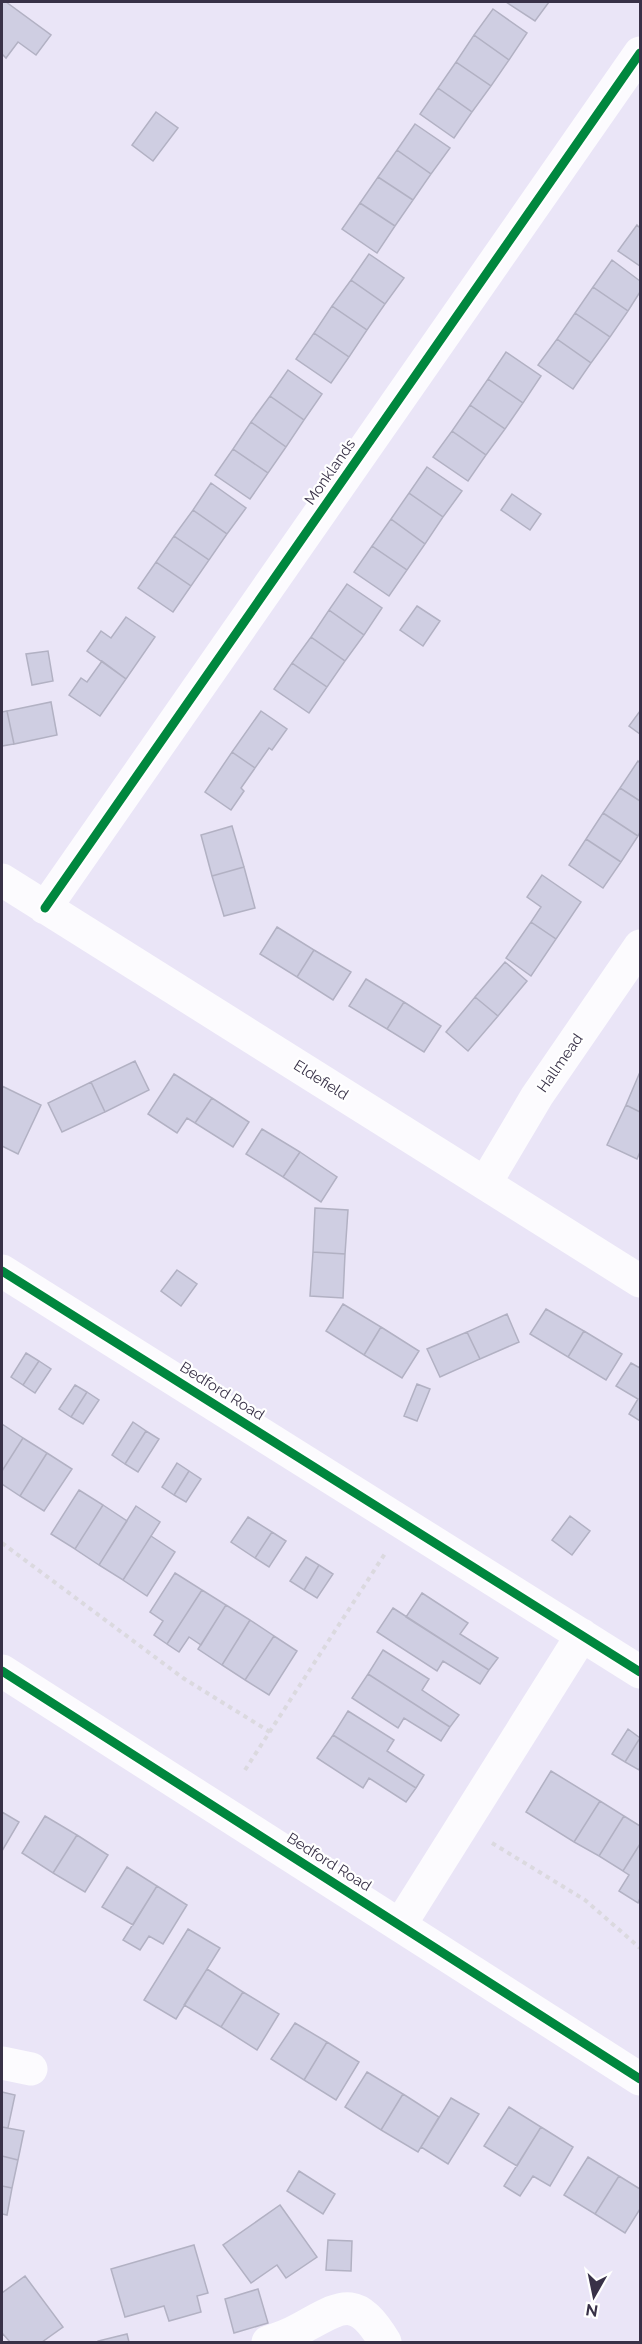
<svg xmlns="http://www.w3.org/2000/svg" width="642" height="2344" font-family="Raleway,sans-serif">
	<rect width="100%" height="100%" fill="#eae5f7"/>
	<path fill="#cfcee2" stroke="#b2b1c3" stroke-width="1.5" d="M2 2H6L51 35 36 55 18 42 6 58 2 54Z
		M506 2H549L535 21Z
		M493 9 527 33 509 60 474 35Z
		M474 35 509 60 491 86 456 62Z
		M456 62 491 86 472 112 438 88Z
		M438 88 472 112 454 138 420 114Z
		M156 112 178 128 153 161 132 145Z
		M415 124 450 148 431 174 397 150Z
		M397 150 431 174 413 200 378 177Z
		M378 177 413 200 395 226 360 203Z
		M360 203 395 226 377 253 342 229Z
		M637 225 640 228V266L618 251Z
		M369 254 404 278 385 304 351 280Z
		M612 260 640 281V292L628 311 593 287Z
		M351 280 385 304 367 330 332 306Z
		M593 287 628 311 610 337 575 313Z
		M332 306 367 330 349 357 314 333Z
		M575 313 610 337 591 363 557 339Z
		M314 333 349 357 331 383 296 359Z
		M557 339 591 363 573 389 538 365Z
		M506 352 541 376 523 403 488 379Z
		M288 370 322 394 304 420 270 396Z
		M488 379 523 403 505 429 470 405Z
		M270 396 304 420 286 447 251 422Z
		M470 405 505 429 486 455 452 431Z
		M251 422 286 447 268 473 233 449Z
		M452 431 486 455 468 481 433 457Z
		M233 449 268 473 250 499 215 475Z
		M427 467 462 491 443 517 409 493Z
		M211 483 246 508 227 534 193 510Z
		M409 493 443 517 425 544 391 519Z
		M512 494 541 514 530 530 501 510Z
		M193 510 227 534 209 560 174 536Z
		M391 519 425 544 407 570 372 546Z
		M174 536 209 560 191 586 156 562Z
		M372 546 407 570 389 596 354 572Z
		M156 562 191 586 173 612 138 588Z
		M347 584 382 608 364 635 329 610Z
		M417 606 440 621 423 646 400 630Z
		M329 610 364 635 345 661 311 637Z
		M126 617 155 637 126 679 87 651 101 631 111 638Z
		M311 637 345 661 327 687 292 663Z
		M48 651 53 681 32 685 26 654Z
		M102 661 126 679 100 716 69 695 81 678 87 682Z
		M292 663 327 687 309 713 274 689Z
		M51 702 57 735 14 744 7 711Z
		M7 711 14 744 2 746V712Z
		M261 711 287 729 272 750 269 748 255 768 232 752Z
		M640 711V734L629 726Z
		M232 752 255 768 241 788 244 791 231 810 205 792Z
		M638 761 640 763V801L620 788Z
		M620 788 640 801V832L638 836 603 813Z
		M603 813 638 836 621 862 586 839Z
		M232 826 244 867 212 876 201 835Z
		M586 839 621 862 603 888 569 865Z
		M244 867 255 908 224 916 212 876Z
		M542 875 581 902 556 939 531 922 541 907 527 897Z
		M531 922 556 939 531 976 506 958Z
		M277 927 314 950 297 977 260 954Z
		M314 950 351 972 333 1000 297 977Z
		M505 962 527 981 498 1016 475 997Z
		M366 979 404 1002 387 1029 349 1006Z
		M475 997 498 1016 468 1051 446 1032Z
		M404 1002 441 1026 424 1052 387 1029Z
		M135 1061 149 1090 105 1112 91 1082Z
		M640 1072V1112L626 1105Z
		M174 1074 212 1098 195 1123 187 1118 177 1133 148 1114Z
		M91 1082 105 1112 62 1132 48 1103Z
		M2 1086 41 1105 18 1154 2 1146Z
		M212 1098 249 1122 233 1147 195 1123Z
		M626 1105 640 1112V1152L637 1159 607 1145Z
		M262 1129 300 1152 283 1177 246 1154Z
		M300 1152 337 1177 321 1202 283 1177Z
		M315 1208 348 1210 345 1254 313 1252Z
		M313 1252 345 1254 343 1298 310 1296Z
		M177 1270 197 1284 181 1306 161 1291Z
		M343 1304 381 1327 364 1355 326 1331Z
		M546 1309 584 1331 568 1357 530 1334Z
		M507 1314 519 1342 480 1359 467 1332Z
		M381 1327 419 1351 402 1378 364 1355Z
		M584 1331 622 1354 606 1380 568 1357Z
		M467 1332 480 1359 440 1377 427 1349Z
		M26 1353 39 1361 23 1385 11 1377Z
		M39 1361 51 1369 35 1393 23 1385Z
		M631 1363 640 1368V1421L629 1414 638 1399 616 1386Z
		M417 1384 430 1389 417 1421 404 1416Z
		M75 1385 87 1392 71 1417 59 1409Z
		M87 1392 99 1400 83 1424 71 1417Z
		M133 1422 146 1431 125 1464 112 1455Z
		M2 1424 23 1438 2 1471Z
		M146 1431 159 1439 138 1472 125 1464Z
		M23 1438 47 1453 20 1496 2 1484V1471Z
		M47 1453 72 1469 44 1511 20 1496Z
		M177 1463 189 1471 174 1495 162 1487Z
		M189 1471 201 1479 186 1502 174 1495Z
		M79 1490 103 1505 75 1549 51 1534Z
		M103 1505 127 1521 99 1565 75 1549Z
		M136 1506 160 1522 123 1580 99 1565Z
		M570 1516 590 1531 572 1555 552 1540Z
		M248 1517 272 1532 255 1558 231 1542Z
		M272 1532 286 1541 269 1567 255 1558Z
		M151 1536 175 1552 147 1596 123 1580Z
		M306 1557 319 1565 304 1590 290 1581Z
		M319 1565 333 1574 317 1598 304 1590Z
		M175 1573 202 1590 167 1644 154 1635 163 1621 150 1612Z
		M202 1590 226 1605 201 1645 189 1637 179 1652 167 1644Z
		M422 1593 468 1623 460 1634 498 1658 489 1670 406 1617Z
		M226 1605 250 1620 222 1665 198 1649Z
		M393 1608 489 1670 480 1684 443 1661 437 1671 377 1632Z
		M250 1620 274 1636 245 1680 222 1665Z
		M274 1636 297 1651 269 1695 245 1680Z
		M383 1650 429 1679 422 1690 459 1715 450 1727 368 1674Z
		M368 1674 450 1727 441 1741 404 1718 398 1728 352 1698Z
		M348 1711 394 1740 387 1751 424 1775 416 1788 333 1735Z
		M628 1729 640 1738 625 1762 612 1754Z
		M333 1735 416 1788 406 1802 369 1778 363 1788 317 1758Z
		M640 1738V1767L639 1770 625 1762Z
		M551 1771 600 1801 574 1842 526 1812Z
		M600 1801 624 1816 599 1856 574 1842Z
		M2 1812 19 1822 2 1851Z
		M45 1816 77 1835 53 1873 22 1853Z
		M624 1816 640 1826V1844L623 1871 599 1856Z
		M77 1835 108 1855 85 1892 53 1873Z
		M640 1844V1898L638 1903 619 1891 629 1875 623 1871Z
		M127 1867 157 1886 133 1925 102 1907Z
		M157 1886 187 1905 163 1944 149 1936 140 1950 123 1940Z
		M188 1929 220 1948 176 2019 144 2000Z
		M207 1969 243 1992 221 2027 184 2005Z
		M243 1992 279 2014 257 2050 221 2027Z
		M295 2023 327 2042 304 2080 271 2059Z
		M327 2042 359 2062 336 2100 304 2080Z
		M367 2072 403 2094 381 2130 345 2107Z
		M2 2092 15 2095 8 2128 2 2127Z
		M403 2094 439 2117 418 2152 381 2130Z
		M451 2098 479 2114 448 2164 421 2147Z
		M509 2107 541 2127 517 2166 484 2146Z
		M2 2127 24 2131 18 2160 2 2156Z
		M541 2127 573 2147 550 2186 533 2176 520 2196 504 2186Z
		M2 2156 18 2160 12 2188 2 2186Z
		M588 2157 619 2176 595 2214 564 2195Z
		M299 2171 335 2194 323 2214 287 2191Z
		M619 2176 640 2189V2209L625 2233 595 2214Z
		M2 2186 12 2188 7 2215 2 2214Z
		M280 2205 317 2257 286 2278 277 2265 251 2283 223 2245Z
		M328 2240 352 2241 351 2271 326 2270Z
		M194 2245 208 2293 197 2296 201 2312 169 2321 164 2306 125 2317 111 2269Z
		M25 2276 63 2327 42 2342H10L3 2334 2 2335V2293Z
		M258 2289 268 2323 234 2333 225 2299Z
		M127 2334 129 2342H98V2341Z"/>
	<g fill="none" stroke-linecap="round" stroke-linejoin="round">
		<path stroke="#dbd9df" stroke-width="4" stroke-dasharray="4.5 4.5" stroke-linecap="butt" d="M2 1543 183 1678 270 1732
			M245 1770 386 1552
			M492 1843 585 1900 640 1948"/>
		<path stroke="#fcfbfe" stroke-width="33" d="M2 880 640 1281
			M45 908 640 53
			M486 1182 537 1096 640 946
			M2 1271 640 1672
			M2 1671 640 2079
			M400 1925 582 1635
			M2 2063 31 2069
			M268 2342C278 2339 289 2335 298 2330 341 2307 355 2292 385 2342"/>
		<defs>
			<path id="cycleway" d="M45 908 640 53
				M2 1271 640 1672
				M2 1671 640 2079"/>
		</defs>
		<use href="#cycleway" stroke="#fff" stroke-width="13"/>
		<use href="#cycleway" stroke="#00873e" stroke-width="9"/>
	</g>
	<g text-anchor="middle" stroke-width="4.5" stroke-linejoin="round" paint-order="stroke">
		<g font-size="15" fill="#383147" stroke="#fff">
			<text transform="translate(330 472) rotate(-55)" y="5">Monklands</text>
			<text transform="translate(560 1063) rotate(-55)" y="5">Hallmead</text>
			<text transform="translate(321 1080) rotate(32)" y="5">Eldefield</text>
			<text transform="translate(222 1391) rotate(32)" y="5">Bedford Road</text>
			<text transform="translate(329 1862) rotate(32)" y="5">Bedford Road</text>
		</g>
	</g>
	<rect width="642" height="2344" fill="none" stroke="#383147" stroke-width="6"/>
	<g transform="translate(594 2296) rotate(189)" stroke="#ffffff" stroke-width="4.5" paint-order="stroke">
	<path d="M0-4.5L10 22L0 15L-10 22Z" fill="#383147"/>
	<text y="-9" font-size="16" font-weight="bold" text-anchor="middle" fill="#383147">N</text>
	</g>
</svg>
